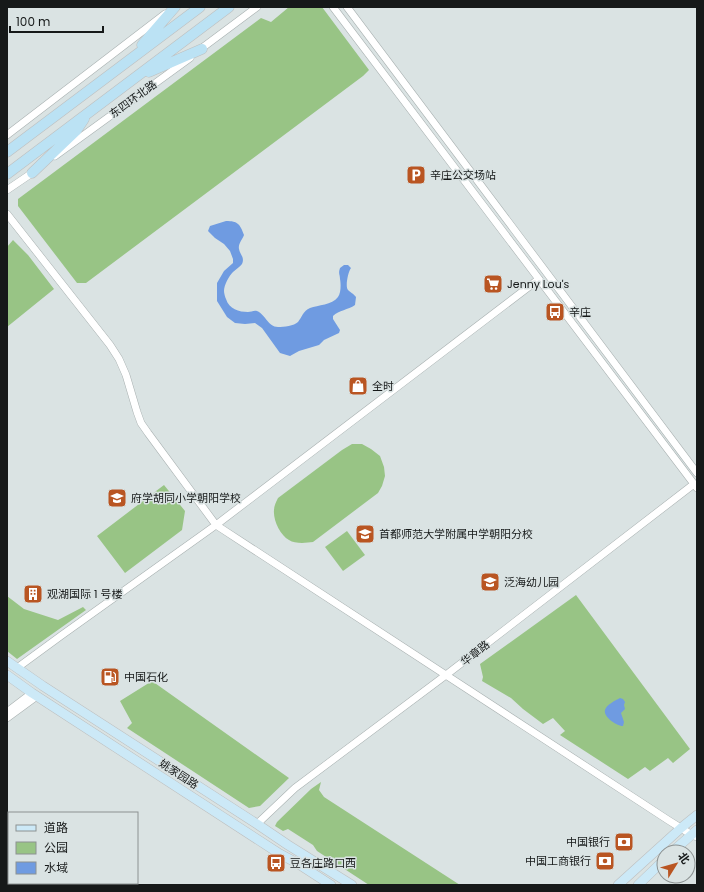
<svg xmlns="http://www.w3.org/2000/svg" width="704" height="892" font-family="Poppins,'Noto Sans SC',sans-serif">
	<rect width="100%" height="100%" fill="#dae3e3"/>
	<path fill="#98c485" d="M289 7H322L369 70 363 76 86 283H77L18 206V199L261 18 271 22Z
		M13 240 28 255 54 289 7 327V247Z
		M352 444H362L371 449 380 456 384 467 385 476 382 486 378 493 313 542C306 543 295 544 289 540 280 535 273 520 274 510 274 506 276 502 278 498L342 450Z
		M164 485 185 511 182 530 125 573 97 536Z
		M347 531 365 555 343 571 325 547Z
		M576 595 690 749 673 763 668 758 650 771 645 767 628 779 560 735 565 731 553 718 543 724 523 709 511 698 482 681 483 677 480 664Z
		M7 596 24 609 58 620 83 607 86 610 17 659 7 651Z
		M152 681 289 778 260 806 249 808 127 728 132 723 120 701Z
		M321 782 319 790 324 797 460 885H369L317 851 313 845 288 829 283 831 275 826 277 822 311 789Z"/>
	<path fill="#6f9be1" d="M226 221C238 221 240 224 244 235 242 240 238 244 239 249 240 255 245 257 242 264 240 267 236 269 233 272 229 276 224 285 224 291 224 293 225 297 226 299 229 309 239 312 248 312 251 312 254 310 257 311 266 315 268 327 278 327 284 327 294 326 298 322 302 317 303 311 310 308 318 305 332 305 338 297 341 293 341 284 340 279 340 274 338 274 340 268L344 265H348L351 268C348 272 345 287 348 290 351 293 353 293 356 297L355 305C348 310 339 310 333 316V319L340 330 339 333 324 340 319 345 299 351 290 356 280 353 262 328 255 323 245 324 235 323 227 317 217 301V283L224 271 233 263V259L230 251 224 244 215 238 208 231 210 226Z
		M620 698 623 699 625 702 624 705 625 709 621 713 624 722 623 726C617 726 603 717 605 710 606 705 616 700 620 698Z"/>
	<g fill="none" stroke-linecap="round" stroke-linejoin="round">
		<defs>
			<path id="tertiary" d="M333 7 697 488
				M347 7 697 473
				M198 51 257 7
				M7 135 165 14
				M55 156 190 58
				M7 190 35 171
				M7 214 110 345 119 359 126 375 137 412 141 423 148 433 216 525 668 820 692 835 697 837
				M17 668 62 635 216 525 539 279
				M7 712 32 693
				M7 718 37 696
				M257 824 295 788 446 675 694 484"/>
			<path id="primary" d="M7 661 43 686 257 824 288 845 352 885
				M7 675 32 693 280 854 297 863 331 885
				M672 852 697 830
				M618 885 681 828 697 815
				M638 885 664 860"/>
			<path id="trunk" d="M142 45 175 7
				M149 72 202 49
				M7 152 200 7
				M32 173 76 131 84 119
				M7 174 229 7"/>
		</defs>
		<use href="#tertiary" stroke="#a9b1b1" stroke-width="8"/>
		<use href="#primary" stroke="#bebfbf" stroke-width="10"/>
		<use href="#trunk" stroke="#bebfbf" stroke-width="11"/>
		<use href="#tertiary" stroke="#fff" stroke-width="7"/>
		<use href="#primary" stroke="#cce9f7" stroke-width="9"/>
		<use href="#trunk" stroke="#bbe2f4" stroke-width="10"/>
	</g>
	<defs>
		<symbol id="parking-square" viewBox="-11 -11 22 22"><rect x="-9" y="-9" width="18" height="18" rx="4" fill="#b95522" stroke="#dae3e3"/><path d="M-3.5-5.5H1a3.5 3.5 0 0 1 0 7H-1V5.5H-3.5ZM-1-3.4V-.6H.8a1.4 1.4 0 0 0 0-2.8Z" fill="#fff"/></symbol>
		<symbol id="supermarket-square" viewBox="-11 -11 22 22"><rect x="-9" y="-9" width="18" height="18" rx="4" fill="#b95522" stroke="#dae3e3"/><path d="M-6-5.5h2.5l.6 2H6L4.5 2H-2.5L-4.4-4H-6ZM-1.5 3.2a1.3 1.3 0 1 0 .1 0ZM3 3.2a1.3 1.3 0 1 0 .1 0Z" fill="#fff"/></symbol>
		<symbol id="bus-square" viewBox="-11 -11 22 22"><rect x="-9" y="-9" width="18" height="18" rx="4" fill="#b95522" stroke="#dae3e3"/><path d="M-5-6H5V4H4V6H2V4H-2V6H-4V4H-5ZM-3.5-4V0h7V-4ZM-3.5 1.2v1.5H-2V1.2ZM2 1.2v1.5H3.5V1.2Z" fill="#fff"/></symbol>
		<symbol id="shop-square" viewBox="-11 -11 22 22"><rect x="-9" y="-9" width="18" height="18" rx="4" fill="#b95522" stroke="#dae3e3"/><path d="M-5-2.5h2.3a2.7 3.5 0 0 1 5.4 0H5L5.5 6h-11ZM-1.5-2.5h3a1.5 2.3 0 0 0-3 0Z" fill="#fff"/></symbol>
		<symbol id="school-square" viewBox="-11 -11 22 22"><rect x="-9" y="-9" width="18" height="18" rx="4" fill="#b95522" stroke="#dae3e3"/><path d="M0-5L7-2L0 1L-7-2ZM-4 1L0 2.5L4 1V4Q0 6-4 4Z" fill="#fff"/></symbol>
		<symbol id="building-square" viewBox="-11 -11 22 22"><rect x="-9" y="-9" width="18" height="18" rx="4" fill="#b95522" stroke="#dae3e3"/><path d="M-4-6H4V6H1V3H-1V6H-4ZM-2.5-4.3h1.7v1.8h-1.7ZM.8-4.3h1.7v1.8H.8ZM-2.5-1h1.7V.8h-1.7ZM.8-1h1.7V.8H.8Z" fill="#fff"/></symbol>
		<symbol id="fuel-square" viewBox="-11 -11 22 22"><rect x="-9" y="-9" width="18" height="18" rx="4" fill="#b95522" stroke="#dae3e3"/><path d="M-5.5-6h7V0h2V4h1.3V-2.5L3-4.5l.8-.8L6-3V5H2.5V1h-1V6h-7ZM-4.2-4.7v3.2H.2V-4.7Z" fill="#fff"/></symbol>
		<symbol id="bank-square" viewBox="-11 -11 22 22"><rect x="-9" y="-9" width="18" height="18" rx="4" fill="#b95522" stroke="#dae3e3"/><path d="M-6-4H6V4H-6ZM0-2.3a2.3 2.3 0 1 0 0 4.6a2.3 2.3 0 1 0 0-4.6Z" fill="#fff"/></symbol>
	</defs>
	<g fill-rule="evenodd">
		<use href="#parking-square" x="405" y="164" width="22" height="22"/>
		<use href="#supermarket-square" x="482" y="273" width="22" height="22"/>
		<use href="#bus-square" x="544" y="301" width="22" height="22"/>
		<use href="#shop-square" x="347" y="375" width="22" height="22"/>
		<use href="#school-square" x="106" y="487" width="22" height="22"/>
		<use href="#school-square" x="354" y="523" width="22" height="22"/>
		<use href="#school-square" x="479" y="571" width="22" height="22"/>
		<use href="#building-square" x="22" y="583" width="22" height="22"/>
		<use href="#fuel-square" x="99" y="666" width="22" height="22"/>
		<use href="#bank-square" x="613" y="831" width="22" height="22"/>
		<use href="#bank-square" x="594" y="850" width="22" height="22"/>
		<use href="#bus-square" x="265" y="852" width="22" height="22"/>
	</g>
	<g text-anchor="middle" stroke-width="3" stroke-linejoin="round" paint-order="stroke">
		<g font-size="11" fill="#161919" stroke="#dae3e3">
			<text transform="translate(133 99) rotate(-36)" y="4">东四环北路</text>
			<text transform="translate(475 653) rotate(-38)" y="4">华章路</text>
			<text transform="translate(179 774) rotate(33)" y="4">姚家园路</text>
		</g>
		<g font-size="11" fill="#161919" stroke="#dae3e3" text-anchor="start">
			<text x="430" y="179">辛庄公交场站</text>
			<text x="507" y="288">Jenny Lou's</text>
			<text x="569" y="316">辛庄</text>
			<text x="372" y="390">全时</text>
			<text x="131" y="502">府学胡同小学朝阳学校</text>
			<text x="379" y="538">首都师范大学附属中学朝阳分校</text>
			<text x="504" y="586">泛海幼儿园</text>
			<text x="47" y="598">观湖国际 1 号楼</text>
			<text x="124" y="681">中国石化</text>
			<text x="610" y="846" text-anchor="end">中国银行</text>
			<text x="591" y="865" text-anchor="end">中国工商银行</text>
			<text x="290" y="867">豆各庄路口西</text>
		</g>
	</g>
	<rect width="704" height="892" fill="none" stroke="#161919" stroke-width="16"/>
	<rect x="8" y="812" width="130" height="72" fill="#dae3e3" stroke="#8c9292"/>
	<rect x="16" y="825" width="20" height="6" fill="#cce9f7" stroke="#8c9292"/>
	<text x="44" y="832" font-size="12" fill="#161919">道路</text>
	<rect x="16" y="842" width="20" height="12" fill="#98c485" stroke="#8c9292"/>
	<text x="44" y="852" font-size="12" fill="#161919">公园</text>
	<rect x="16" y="862" width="20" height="12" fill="#6f9be1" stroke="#8c9292"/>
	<text x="44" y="872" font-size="12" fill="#161919">水域</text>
	<g transform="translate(676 864) rotate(53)"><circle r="19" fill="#dae3e3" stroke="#8c9292"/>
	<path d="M0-3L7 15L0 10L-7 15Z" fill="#b95522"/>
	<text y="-6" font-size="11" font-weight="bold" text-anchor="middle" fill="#161919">北</text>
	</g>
	<path d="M10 26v6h93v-6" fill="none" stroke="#161919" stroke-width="2"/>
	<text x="16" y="26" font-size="12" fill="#161919" stroke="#dae3e3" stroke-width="3" paint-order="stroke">100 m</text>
</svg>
